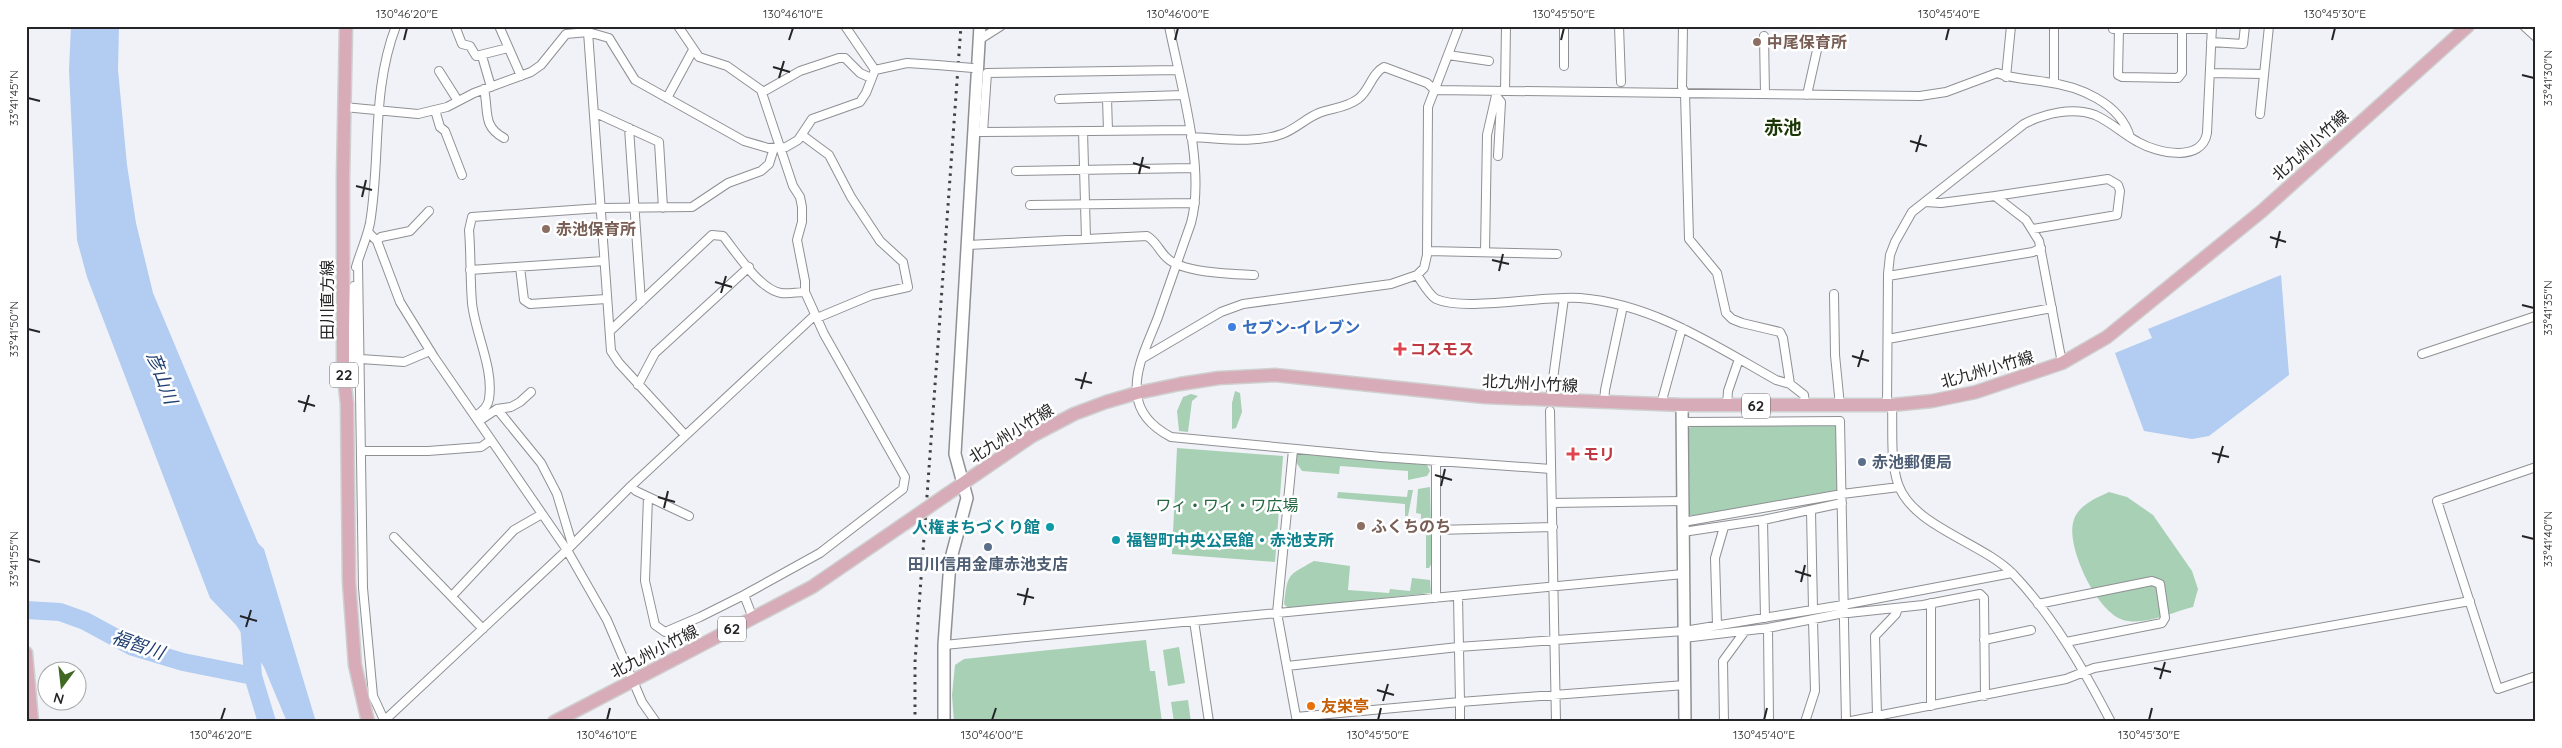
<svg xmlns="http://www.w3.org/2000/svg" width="2562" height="748" font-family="Quicksand,'Noto Sans JP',sans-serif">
	<rect width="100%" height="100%" fill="#f0f2f7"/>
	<path fill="#a7d0b4" d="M1235 391 1240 393 1242 412 1236 428 1232 429V403Z
		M1191 394 1198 396 1192 401 1188 432 1179 431 1177 411 1183 397Z
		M1695 425 1835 426 1839 430 1837 492 1695 517 1690 515 1689 428Z
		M1177 448 1283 456 1275 562 1172 554Z
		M1299 454 1427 465 1430 471 1427 476 1408 480V471L1340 466 1339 474 1302 471 1296 462V456Z
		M1430 487 1432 563 1429 568H1426V520H1421V514L1416 513 1418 489Z
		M1408 490H1413L1408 516H1405V504L1337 498 1338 492 1407 497Z
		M2109 492 2127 497 2153 515 2192 571 2198 589 2193 607C2172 612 2145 626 2123 620 2097 612 2067 549 2073 523 2076 506 2096 498 2109 492Z
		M1314 561 1350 566 1348 590 1389 593 1390 589 1410 591 1412 578 1430 580 1431 593 1288 608 1284 604C1288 573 1287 576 1314 561Z
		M1146 640 1150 671H1155L1162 722H954L952 695 955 665 964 659Z
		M1179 647 1185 683 1168 686 1163 650Z
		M1188 700 1191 722H1174L1171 702Z"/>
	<path fill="#b2ccf2" d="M71 26H119L118 70 127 165 136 223 153 293 258 543 264 549 316 722H287L264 667 236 625 210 598 87 277 77 240 69 70Z
		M2281 275 2289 375 2209 436 2192 439 2144 431 2115 353 2152 338 2148 329Z"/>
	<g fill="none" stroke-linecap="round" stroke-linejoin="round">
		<path stroke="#b2ccf2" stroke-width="18" d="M26 610 60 612 85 621 133 647 183 662 253 676
			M249 623 253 676 267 722"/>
		<defs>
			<path id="street" d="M455 26 462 44 470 46 476 56 508 48
				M499 26 521 76
				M678 26 699 57 727 66 761 90 793 186 800 197 802 207V222L797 240 805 281V292L824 334 905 477 903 489 820 553 744 595 753 618
				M845 26 875 70
				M1169 26C1180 82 1206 168 1191 223 1180 254 1169 286 1158 317 1149 341 1134 368 1137 394 1139 415 1154 428 1171 437L1381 457 1551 469
				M1619 26 1621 82
				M1683 26 1682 87 1685 93 1689 239 1717 273 1726 313 1732 319 1742 323 1780 332 1783 338 1790 384
				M2054 26V83
				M2524 26 2536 37
				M2113 29H2212
				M2119 29 2118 75 2122 77 2178 78 2182 73V29
				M588 32 611 351 619 363 685 435
				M1764 36 1765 94
				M979 40 1001 26
				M2211 42 2243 44 2245 26
				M1448 55 1489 61
				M482 56 491 87
				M1564 66V26
				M439 71 458 101
				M2210 73 2264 74
				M2006 77 2011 26
				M484 89C489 112 482 126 504 138
				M1505 91 1506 26
				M763 92 800 71 839 58H845L860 73 871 78
				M1807 95 1819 41H1843
				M1496 96 1501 102 1498 156
				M667 98 693 50
				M1107 98 1108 131
				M1059 99 1183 95
				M344 107 418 114 447 107 474 93 531 72 541 65 566 34 588 32 609 38 635 80 744 141 768 148 786 147 798 140 812 119 860 102 866 93 875 70 907 63 937 65
				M435 110 440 127 445 131 462 175
				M594 114H598L659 142 663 208
				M2260 114 2269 26
				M629 128 641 302
				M1083 131 1086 239
				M980 132 1190 130
				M983 132 987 73 1178 70
				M802 135 829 155 851 197 880 241 903 262 908 287 872 295 817 318
				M1191 137C1219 138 1255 144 1282 134 1296 129 1306 118 1319 113 1332 108 1346 108 1358 99 1370 90 1371 74 1384 67L1427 83 1435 90 1920 96 1946 92 1997 73C2013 79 2029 79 2046 82 2079 86 2120 103 2130 137
				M1016 171 1194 168
				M1995 196 2108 179 2118 185 2120 191 2117 215 2033 229
				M1926 202 1941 203 1995 196 2026 220 2039 241 2062 363
				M1030 205 1195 203
				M368 232 377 241 400 302 434 357 567 550 607 620 642 702 656 722
				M377 241 381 237 410 231 429 211
				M968 245 1147 236C1157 242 1159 251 1167 258 1182 273 1233 274 1254 275
				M1427 251 1557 254
				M1485 252 1487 135 1497 91
				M358 263 363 588 373 696 385 722
				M356 267C360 253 367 238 370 223 381 158 371 91 396 26
				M520 267 524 300 530 304 606 299
				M470 270 604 261
				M1417 275C1422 282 1429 295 1436 299 1465 312 1545 295 1580 298 1653 304 1714 345 1776 380L1790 384 1804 395 1805 406
				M1888 276 2033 252 2041 248
				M1834 294 1835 355 1840 406
				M610 331 712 235 723 236C736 252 760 290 781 293 789 294 797 292 805 292
				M1888 339 2052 308
				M2422 354 2536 316
				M1143 358 1221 312 1243 304 1391 284 1417 275 1424 268 1427 255 1428 107 1459 26
				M361 359 404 362 430 351
				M638 385 655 353 749 267
				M348 386 352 368 354 286
				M1550 401 1564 298
				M1604 403 1605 390 1623 306
				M1661 404 1682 328
				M1727 405 1728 391 1739 359
				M1887 405 1888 274 1890 255 1895 242 1912 212 2024 124C2045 113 2073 107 2095 115 2111 122 2123 134 2138 142 2157 153 2202 163 2207 133L2212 26
				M1892 405C1893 430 1890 460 1898 484 1913 527 1982 542 2013 574 2054 617 2084 670 2111 722
				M497 409 541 463 557 494 572 544
				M1550 411 1556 722
				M475 416C482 412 488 407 489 399 494 368 475 333 472 303 470 279 471 254 469 230L472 217 601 208 692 207 728 183 761 171 769 164 774 148
				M479 421 497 409 511 407 520 402 531 392
				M1683 422 1840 421 1846 722
				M1293 450 1277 613 1297 722
				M361 451H428L481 447 491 440
				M1436 462V598
				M2536 467 2437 501 2498 689 2536 676
				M631 486 636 491 689 516
				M648 497 645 581 655 625 665 632 700 617 744 595
				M1552 503 1684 501
				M1811 511 1813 609
				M1763 520 1765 618
				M1683 522 1842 494 1899 487
				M1435 530 1553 527
				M1683 532 1763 520 1842 503
				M394 537 483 629
				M452 596 514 530 542 514
				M1458 596 1460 702 1685 685
				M1931 603V706
				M2038 604 2152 581 2160 584 2165 618 2162 623 2066 642
				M1194 621 1209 722
				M1717 625 1715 558 1724 527
				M1768 628 1769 722
				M1684 638 1768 628 1839 614 1923 605 1980 594 1984 598 1985 696
				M1984 640 2031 630
				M944 645 1683 574
				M1287 666 1458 647 1684 631 1843 605 2012 573
				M1877 716 1875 636 1896 614 1898 608
				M1296 717 1460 702V722
				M385 720 567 550 629 488 815 315
				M1724 722 1723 661 1745 631
				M1805 722 1815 691 1813 620
				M1846 722 2066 679 2094 668 2470 601"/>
			<path id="secondary" d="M1682 405 1685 722
				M944 722V645L950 562 967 498 955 454 980 26"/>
			<path id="primary" d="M346 26 343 177V368L347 404 349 582 355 665 368 722
				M946 495 1032 436 1074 414 1106 402 1137 393 1180 384 1219 378 1275 375 1485 397 1682 405H1892L1932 401 1976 392 2062 363 2107 337 2262 211 2468 26
				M26 653 32 722
				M554 722 812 587 904 524"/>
		</defs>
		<use href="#street" stroke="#8f9094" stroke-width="10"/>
		<use href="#secondary" stroke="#8f9094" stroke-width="14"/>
		<use href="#primary" stroke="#cfcfcf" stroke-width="15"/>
		<use href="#street" stroke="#fff" stroke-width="8"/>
		<use href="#secondary" stroke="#fff" stroke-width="11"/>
		<use href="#primary" stroke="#d7acb8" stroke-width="12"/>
		<path stroke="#414143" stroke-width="3" stroke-dasharray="2.5 5" stroke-linecap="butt" d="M915 722V662L961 26"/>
		<defs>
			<path id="street-bridge" d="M937 65 973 68"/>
			<path id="primary-bridge" d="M904 524 946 495"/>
		</defs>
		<use href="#street-bridge" stroke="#8f9094" stroke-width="10" stroke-linecap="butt"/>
		<use href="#primary-bridge" stroke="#cfcfcf" stroke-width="15" stroke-linecap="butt"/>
		<use href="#street-bridge" stroke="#fff" stroke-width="8"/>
		<use href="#primary-bridge" stroke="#d7acb8" stroke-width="12"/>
	</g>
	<path fill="none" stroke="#252527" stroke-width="2" d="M404 40 407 28M789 40 793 28M1175 40 1178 28M1561 40 1564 28M1946 40 1949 28M2332 40 2335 28M773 67 790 72M2522 75 2534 78M779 78 784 61M28 98 40 101M1910 141 1927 146M1916 152 1921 135M1133 163 1150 168M1139 174 1143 157M356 186 372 190M362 197 366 180M2270 237 2286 242M2276 248 2280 231M1492 260 1509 264M1499 271 1503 254M715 282 732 287M721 293 726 276M2522 305 2534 308M28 329 40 332M1852 356 1869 361M1858 367 1863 350M1075 379 1092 383M1081 389 1086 372M298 401 315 406M304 412 309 395M2212 453 2229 457M2218 463 2223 446M1435 475 1452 480M1441 486 1445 469M658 497 675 502M664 508 668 491M2522 536 2534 539M28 559 40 562M1795 571 1811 576M1801 582 1805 565M1017 594 1034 598M1024 605 1028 588M240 616 257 621M246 627 251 610M2154 668 2171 672M2160 679 2165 662M1377 690 1394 695M1383 701 1388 684M221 720 225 708M607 720 610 708M992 720 996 708M1378 720 1381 708M1764 720 1767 708M2149 720 2152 708"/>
	<g fill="#8d6e63" stroke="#fff" stroke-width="2">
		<circle cx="1757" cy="42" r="5"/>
		<circle cx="546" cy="229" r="5"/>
		<circle cx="1361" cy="526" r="5"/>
	</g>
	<circle fill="#3f7fe0" stroke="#fff" stroke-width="2" cx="1232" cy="327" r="5"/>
	<g fill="#e0444e" stroke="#fff" stroke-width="2">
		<path d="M1397.5 341.5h5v5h5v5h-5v5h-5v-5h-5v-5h5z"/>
		<path d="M1570.5 446.5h5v5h5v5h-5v5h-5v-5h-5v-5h5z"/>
	</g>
	<g fill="#5c6f8a" stroke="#fff" stroke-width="2">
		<circle cx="1862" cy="462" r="5"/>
		<circle cx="988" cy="547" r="5"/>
	</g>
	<g fill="#0f9aa8" stroke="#fff" stroke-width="2">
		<circle cx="1050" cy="527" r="5"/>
		<circle cx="1116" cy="540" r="5"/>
	</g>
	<circle fill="#e8710a" stroke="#fff" stroke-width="2" cx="1311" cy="706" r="5"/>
	<g text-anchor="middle" stroke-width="5" stroke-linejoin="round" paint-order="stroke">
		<g fill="#fff" stroke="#666668" stroke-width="1">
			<rect x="330" y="362.5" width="28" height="25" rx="4"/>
			<rect x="1742" y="393.5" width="28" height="25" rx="4"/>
			<rect x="718" y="616.5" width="28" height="25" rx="4"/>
		</g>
		<g font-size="15" font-weight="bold" fill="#252527">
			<text x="344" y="380">22</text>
			<text x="1756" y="411">62</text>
			<text x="732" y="634">62</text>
		</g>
		<g font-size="16" font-weight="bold" fill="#785e54" stroke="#fff" text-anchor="start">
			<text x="1767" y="48">中尾保育所</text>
			<text x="556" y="235">赤池保育所</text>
			<text x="1371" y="532">ふくちのち</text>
		</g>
		<g font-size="16" fill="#252527" stroke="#fff">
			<text transform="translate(2310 145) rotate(-42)" y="6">北九州小竹線</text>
			<text transform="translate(327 300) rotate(-90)" y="6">田川直方線</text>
			<text transform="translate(1987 369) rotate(-16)" y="6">北九州小竹線</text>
			<text transform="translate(1530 383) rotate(3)" y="6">北九州小竹線</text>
			<text transform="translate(1011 433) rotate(-32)" y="6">北九州小竹線</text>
			<text transform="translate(654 651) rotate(-27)" y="6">北九州小竹線</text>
		</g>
		<g font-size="16" font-weight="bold" fill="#366cbe" stroke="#fff" text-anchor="start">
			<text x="1242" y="333">セブン-イレブン</text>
		</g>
		<g font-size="16" font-weight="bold" fill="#be3a42" stroke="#fff" text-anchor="start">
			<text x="1410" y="355">コスモス</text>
			<text x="1583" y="460">モリ</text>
		</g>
		<g font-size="16" font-weight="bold" fill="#4e5e75" stroke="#fff" text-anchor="start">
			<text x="1872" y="468">赤池郵便局</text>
			<text x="988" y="570" text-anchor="middle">田川信用金庫赤池支店</text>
		</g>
		<g font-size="16" fill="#246641" stroke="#fff">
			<text x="1227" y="511">ワィ・ワィ・ワ広場</text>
		</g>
		<g font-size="16" font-weight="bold" fill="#0d838f" stroke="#fff" text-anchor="end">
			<text x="1040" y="533">人権まちづくり館</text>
			<text x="1126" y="546" text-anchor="start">福智町中央公民館・赤池支所</text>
		</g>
		<g font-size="16" font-weight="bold" fill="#c56008" stroke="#fff" text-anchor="start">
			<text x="1321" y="712">友栄亭</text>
		</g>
		<g font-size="18" font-style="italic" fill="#214071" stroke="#fff">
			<text transform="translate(162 378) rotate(69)" y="6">彦山川</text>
			<text transform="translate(138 645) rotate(19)" y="6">福智川</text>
		</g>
		<g font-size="19" font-weight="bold" fill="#1c3706" stroke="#fff">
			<text x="1783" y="134">赤池</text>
		</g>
	</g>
	<rect width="2562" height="748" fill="none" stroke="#ffffff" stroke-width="55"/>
	<g transform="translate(62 686) rotate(195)"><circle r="24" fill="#ffffff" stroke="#a8a8a9"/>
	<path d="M0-4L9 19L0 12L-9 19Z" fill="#406823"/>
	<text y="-8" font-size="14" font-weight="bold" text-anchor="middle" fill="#252527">N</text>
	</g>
	<rect x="28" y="28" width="2506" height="692" fill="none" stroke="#252527" stroke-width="2"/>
	<g font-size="12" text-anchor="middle" fill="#252527">
		<text x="407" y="18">130°46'20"E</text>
		<text x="793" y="18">130°46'10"E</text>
		<text x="1178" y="18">130°46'00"E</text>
		<text x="1564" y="18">130°45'50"E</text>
		<text x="1949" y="18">130°45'40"E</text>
		<text x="2335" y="18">130°45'30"E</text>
		<text transform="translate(2548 78) rotate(-90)" y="4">33°41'30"N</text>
		<text transform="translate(14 98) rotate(-90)" y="4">33°41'45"N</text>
		<text transform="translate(2548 308) rotate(-90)" y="4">33°41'35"N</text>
		<text transform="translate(14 329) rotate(-90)" y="4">33°41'50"N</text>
		<text transform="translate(2548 539) rotate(-90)" y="4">33°41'40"N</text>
		<text transform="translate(14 559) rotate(-90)" y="4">33°41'55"N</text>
		<text x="221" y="739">130°46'20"E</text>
		<text x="607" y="739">130°46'10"E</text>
		<text x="992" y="739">130°46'00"E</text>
		<text x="1378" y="739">130°45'50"E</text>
		<text x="1764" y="739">130°45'40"E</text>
		<text x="2149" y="739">130°45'30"E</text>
	</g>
</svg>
